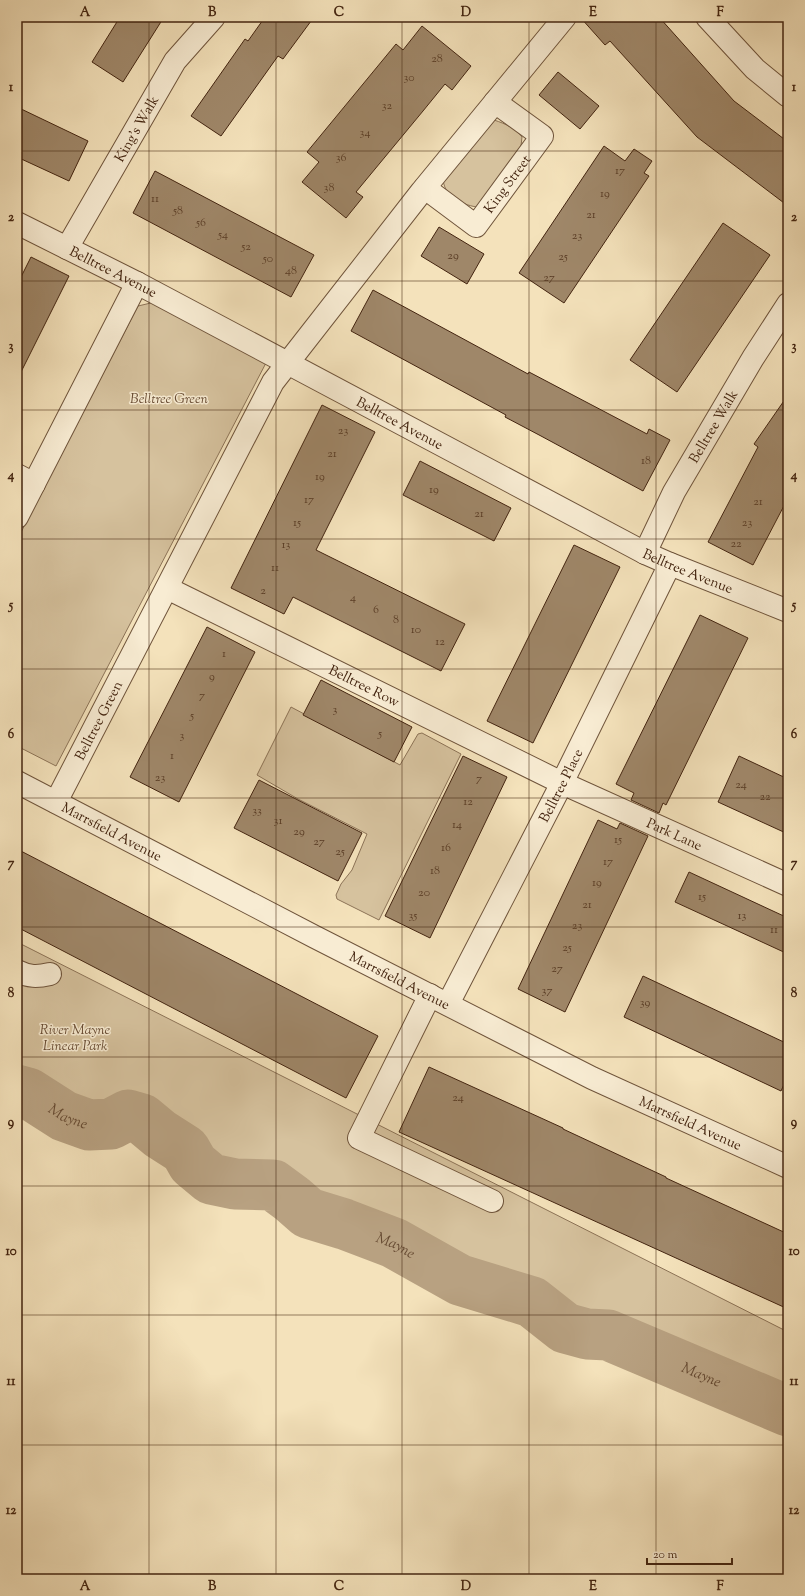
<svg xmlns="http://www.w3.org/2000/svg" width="805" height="1596" font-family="'Sorts Mill Goudy',serif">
	<rect width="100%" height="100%" fill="#f4e2bb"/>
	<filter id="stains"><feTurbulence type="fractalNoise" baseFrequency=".005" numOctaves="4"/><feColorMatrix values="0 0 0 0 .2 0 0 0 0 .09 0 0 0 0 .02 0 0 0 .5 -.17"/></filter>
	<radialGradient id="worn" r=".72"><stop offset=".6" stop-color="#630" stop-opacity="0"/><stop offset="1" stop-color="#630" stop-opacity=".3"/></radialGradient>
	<path fill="#d6c29e" stroke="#8c7357" d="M494 120C506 124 515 128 522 137L521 146 477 207C461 205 439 193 444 174 446 167 478 130 485 122Z
		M155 302 267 361 56 766 17 746V540L138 306Z
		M291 707 400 765 418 734 422 733 461 754 379 920 337 899 336 895 341 884 352 870 367 834 298 799 257 775Z
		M17 942 788 1332V1412L17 1075Z"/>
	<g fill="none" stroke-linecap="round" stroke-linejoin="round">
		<path stroke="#b8a181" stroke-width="51" id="s1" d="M17 1090 28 1093 64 1116 89 1125 111 1124 128 1115 142 1119 160 1134 185 1150 193 1164 211 1179 235 1184 273 1185 292 1199 308 1213 344 1224 394 1243 460 1280 532 1302 565 1328 587 1334 608 1335 788 1411"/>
	</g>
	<path fill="#9f8769" stroke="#432410" d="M120 17H164L123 82 92 62Z
		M265 17H314L283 59 278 56 221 136 191 116 245 39 248 41Z
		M580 17H659L734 101 788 142V206L697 137 610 41 605 45Z
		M422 26 471 66 452 90 445 84 423 111 356 192 363 197 346 218 302 182 319 162 307 152 396 44 403 50Z
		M558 72 599 106 580 129 539 95Z
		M17 107 88 141 69 181 17 157Z
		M604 146 625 161 634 149 652 161 644 173 649 176 564 303 519 273Z
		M155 171 314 255 291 297 133 213Z
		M723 223 770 255 677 392 630 360Z
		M439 227 484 254 467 284 421 256Z
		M31 257 69 276 17 380V285Z
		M373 290 528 374 529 372 647 434 649 429 670 440 643 491 541 436 505 417 506 415 351 331Z
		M788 395V498L753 565 708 542 758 447 754 444Z
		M322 405 375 432 316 550 465 624 441 671 293 597 284 614 231 588Z
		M420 461 511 508 494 541 403 495Z
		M574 545 620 567 533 743 487 721Z
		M700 615 748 638 666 805 663 803 659 813 631 800 634 793 616 784Z
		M207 627 255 652 179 802 130 777Z
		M321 680 412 727 394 762 303 715Z
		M463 756 507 777 430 938 385 916Z
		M739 756 788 779V834L718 802Z
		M259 780 362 833 338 881 234 828Z
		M598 820 617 829 620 823 648 836 565 1012 518 989Z
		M17 849 378 1036 346 1098 17 927Z
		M689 872 788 918V954L675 902Z
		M643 976 788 1044V1076L781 1091 624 1017Z
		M429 1067 563 1128V1129L666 1177V1178L788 1234V1309L399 1132Z"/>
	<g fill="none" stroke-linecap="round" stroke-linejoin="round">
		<defs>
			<g id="minor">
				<path d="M707 17 755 69 788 96"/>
				<path id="s2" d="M425 188 476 226 542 136 495 102"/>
				<path id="s3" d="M17 223 137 283 645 553 670 564 788 611"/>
				<path id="s4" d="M67 248 175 61 214 17"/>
				<path d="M17 475 34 484"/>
				<path d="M17 517 137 283"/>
				<path id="s5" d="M645 553 674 492 753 358 788 304"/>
				<path id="s6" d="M167 588 562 783 788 885"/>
				<path id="s7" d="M17 782 315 937 592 1078 788 1167"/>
				<path id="s8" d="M56 802 273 382 422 191 565 17"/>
				<path d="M17 971C29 977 37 977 50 974"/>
				<path d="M430 995 359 1138 492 1201"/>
				<path id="s9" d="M448 1004 562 783 670 564"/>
			</g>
		</defs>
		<use href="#minor" stroke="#6f543b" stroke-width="24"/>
		<use href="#minor" stroke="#f8ecd3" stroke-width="22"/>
	</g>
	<path fill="none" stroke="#432410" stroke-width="1" stroke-opacity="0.55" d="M149 17V1579M276 17V1579M402 17V1579M529 17V1579M656 17V1579M17 151H788M17 281H788M17 410H788M17 539H788M17 669H788M17 798H788M17 927H788M17 1057H788M17 1186H788M17 1315H788M17 1445H788"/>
	<g text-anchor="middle" stroke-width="3" stroke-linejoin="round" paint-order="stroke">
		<g font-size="12" fill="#5a3d26">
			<text x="437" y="62">28</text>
			<text x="409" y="81">30</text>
			<text x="387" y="109">32</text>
			<text x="365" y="136">34</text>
			<text x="341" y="161">36</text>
			<text x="620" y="174">17</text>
			<text x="329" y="191">38</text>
			<text x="605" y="197">19</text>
			<text x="155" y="202">11</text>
			<text x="178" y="214">58</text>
			<text x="591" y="218">21</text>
			<text x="201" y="226">56</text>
			<text x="223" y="238">54</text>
			<text x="577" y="239">23</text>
			<text x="246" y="250">52</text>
			<text x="453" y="259">29</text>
			<text x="563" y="260">25</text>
			<text x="268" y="262">50</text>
			<text x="291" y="274">48</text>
			<text x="549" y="281">27</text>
			<text x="343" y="434">23</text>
			<text x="332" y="457">21</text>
			<text x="646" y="464">18</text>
			<text x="320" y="480">19</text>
			<text x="434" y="493">19</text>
			<text x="309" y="503">17</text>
			<text x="758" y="505">21</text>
			<text x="479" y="517">21</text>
			<text x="297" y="526">15</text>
			<text x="747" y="526">23</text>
			<text x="736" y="547">22</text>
			<text x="286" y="548">13</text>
			<text x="275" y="571">11</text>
			<text x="263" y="594">2</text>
			<text x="353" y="601">4</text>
			<text x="376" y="613">6</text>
			<text x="396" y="623">8</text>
			<text x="416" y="633">10</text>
			<text x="440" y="645">12</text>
			<text x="224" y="657">1</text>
			<text x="212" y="680">9</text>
			<text x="202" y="699">7</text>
			<text x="335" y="713">3</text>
			<text x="192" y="719">5</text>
			<text x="380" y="737">5</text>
			<text x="182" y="739">3</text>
			<text x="172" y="759">1</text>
			<text x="160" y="781">23</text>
			<text x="479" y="782">7</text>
			<text x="741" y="788">24</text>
			<text x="765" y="800">22</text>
			<text x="468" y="805">12</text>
			<text x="257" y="814">33</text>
			<text x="278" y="824">31</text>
			<text x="457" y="828">14</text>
			<text x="299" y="835">29</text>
			<text x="618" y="843">15</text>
			<text x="319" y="845">27</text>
			<text x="446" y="851">16</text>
			<text x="340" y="855">25</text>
			<text x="608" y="865">17</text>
			<text x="435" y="874">18</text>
			<text x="597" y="886">19</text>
			<text x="424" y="896">20</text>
			<text x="702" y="900">15</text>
			<text x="587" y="908">21</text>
			<text x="413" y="919">35</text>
			<text x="742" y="919">13</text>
			<text x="577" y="929">23</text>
			<text x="774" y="933">11</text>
			<text x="567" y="951">25</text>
			<text x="557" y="972">27</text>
			<text x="547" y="994">37</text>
			<text x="645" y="1006">39</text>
			<text x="458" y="1101">24</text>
		</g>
		<g font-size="14" fill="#432410" stroke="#f8ecd3">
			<text dy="5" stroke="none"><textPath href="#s4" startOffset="138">King's Walk</textPath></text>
			<text dy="5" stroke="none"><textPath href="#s2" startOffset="116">King Street</textPath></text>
			<text dy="5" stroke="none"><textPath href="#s3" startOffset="108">Belltree Avenue</textPath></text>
			<text dy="5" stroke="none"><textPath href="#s3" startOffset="432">Belltree Avenue</textPath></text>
			<text dy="5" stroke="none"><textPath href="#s5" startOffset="144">Belltree Walk</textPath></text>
			<text dy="5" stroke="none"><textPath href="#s3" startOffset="756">Belltree Avenue</textPath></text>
			<text dy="5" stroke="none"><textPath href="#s6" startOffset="220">Belltree Row</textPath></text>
			<text dy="5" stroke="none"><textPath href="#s8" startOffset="92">Belltree Green</textPath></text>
			<text dy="5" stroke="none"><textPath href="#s9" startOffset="246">Belltree Place</textPath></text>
			<text dy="5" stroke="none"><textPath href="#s7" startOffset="107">Marrsfield Avenue</textPath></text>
			<text dy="5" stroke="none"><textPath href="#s6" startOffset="564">Park Lane</textPath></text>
			<text dy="5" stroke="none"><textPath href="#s7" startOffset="431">Marrsfield Avenue</textPath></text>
			<text dy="5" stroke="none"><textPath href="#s7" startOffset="755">Marrsfield Avenue</textPath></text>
		</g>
		<g font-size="14" font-style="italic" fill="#684c34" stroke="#f8ecd3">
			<text x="169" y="403">Belltree Green</text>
			<text x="75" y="1034">River Mayne<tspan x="75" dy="16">Linear Park</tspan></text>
		</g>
		<g font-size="15" font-style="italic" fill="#664a32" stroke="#f8ecd3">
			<text dy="5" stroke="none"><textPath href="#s1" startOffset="58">Mayne</textPath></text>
			<text dy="5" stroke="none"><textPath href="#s1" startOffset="430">Mayne</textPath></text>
			<text dy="5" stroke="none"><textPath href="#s1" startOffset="766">Mayne</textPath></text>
		</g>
	</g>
	<rect width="805" height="1596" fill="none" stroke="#f4e2bb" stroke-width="44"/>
	<path d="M647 1558v6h85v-6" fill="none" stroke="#432410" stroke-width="2"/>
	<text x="653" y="1558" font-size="12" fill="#432410" stroke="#f8ecd3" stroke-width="3" paint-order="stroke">20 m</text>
	<rect x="22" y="22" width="761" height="1552" fill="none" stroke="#432410" stroke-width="1.5"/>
	<g font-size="13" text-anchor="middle" font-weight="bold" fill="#432410">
		<text x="85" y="16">A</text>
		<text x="212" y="16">B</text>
		<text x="339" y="16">C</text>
		<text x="466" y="16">D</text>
		<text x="593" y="16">E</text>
		<text x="720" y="16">F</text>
		<text x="11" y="91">1</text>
		<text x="794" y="91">1</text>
		<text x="11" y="221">2</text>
		<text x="794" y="221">2</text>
		<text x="11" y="350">3</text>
		<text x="794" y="350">3</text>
		<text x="11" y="479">4</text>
		<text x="794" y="479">4</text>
		<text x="11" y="609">5</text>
		<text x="794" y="609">5</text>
		<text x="11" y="738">6</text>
		<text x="794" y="738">6</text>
		<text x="11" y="867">7</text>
		<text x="794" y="867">7</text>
		<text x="11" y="997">8</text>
		<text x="794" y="997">8</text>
		<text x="11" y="1126">9</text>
		<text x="794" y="1126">9</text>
		<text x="11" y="1255">10</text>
		<text x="794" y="1255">10</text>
		<text x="11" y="1385">11</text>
		<text x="794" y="1385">11</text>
		<text x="11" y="1514">12</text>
		<text x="794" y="1514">12</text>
		<text x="85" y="1590">A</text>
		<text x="212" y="1590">B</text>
		<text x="339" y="1590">C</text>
		<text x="466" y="1590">D</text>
		<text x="593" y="1590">E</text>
		<text x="720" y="1590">F</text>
	</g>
	<rect width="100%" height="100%" filter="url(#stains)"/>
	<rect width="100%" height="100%" fill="url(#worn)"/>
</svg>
